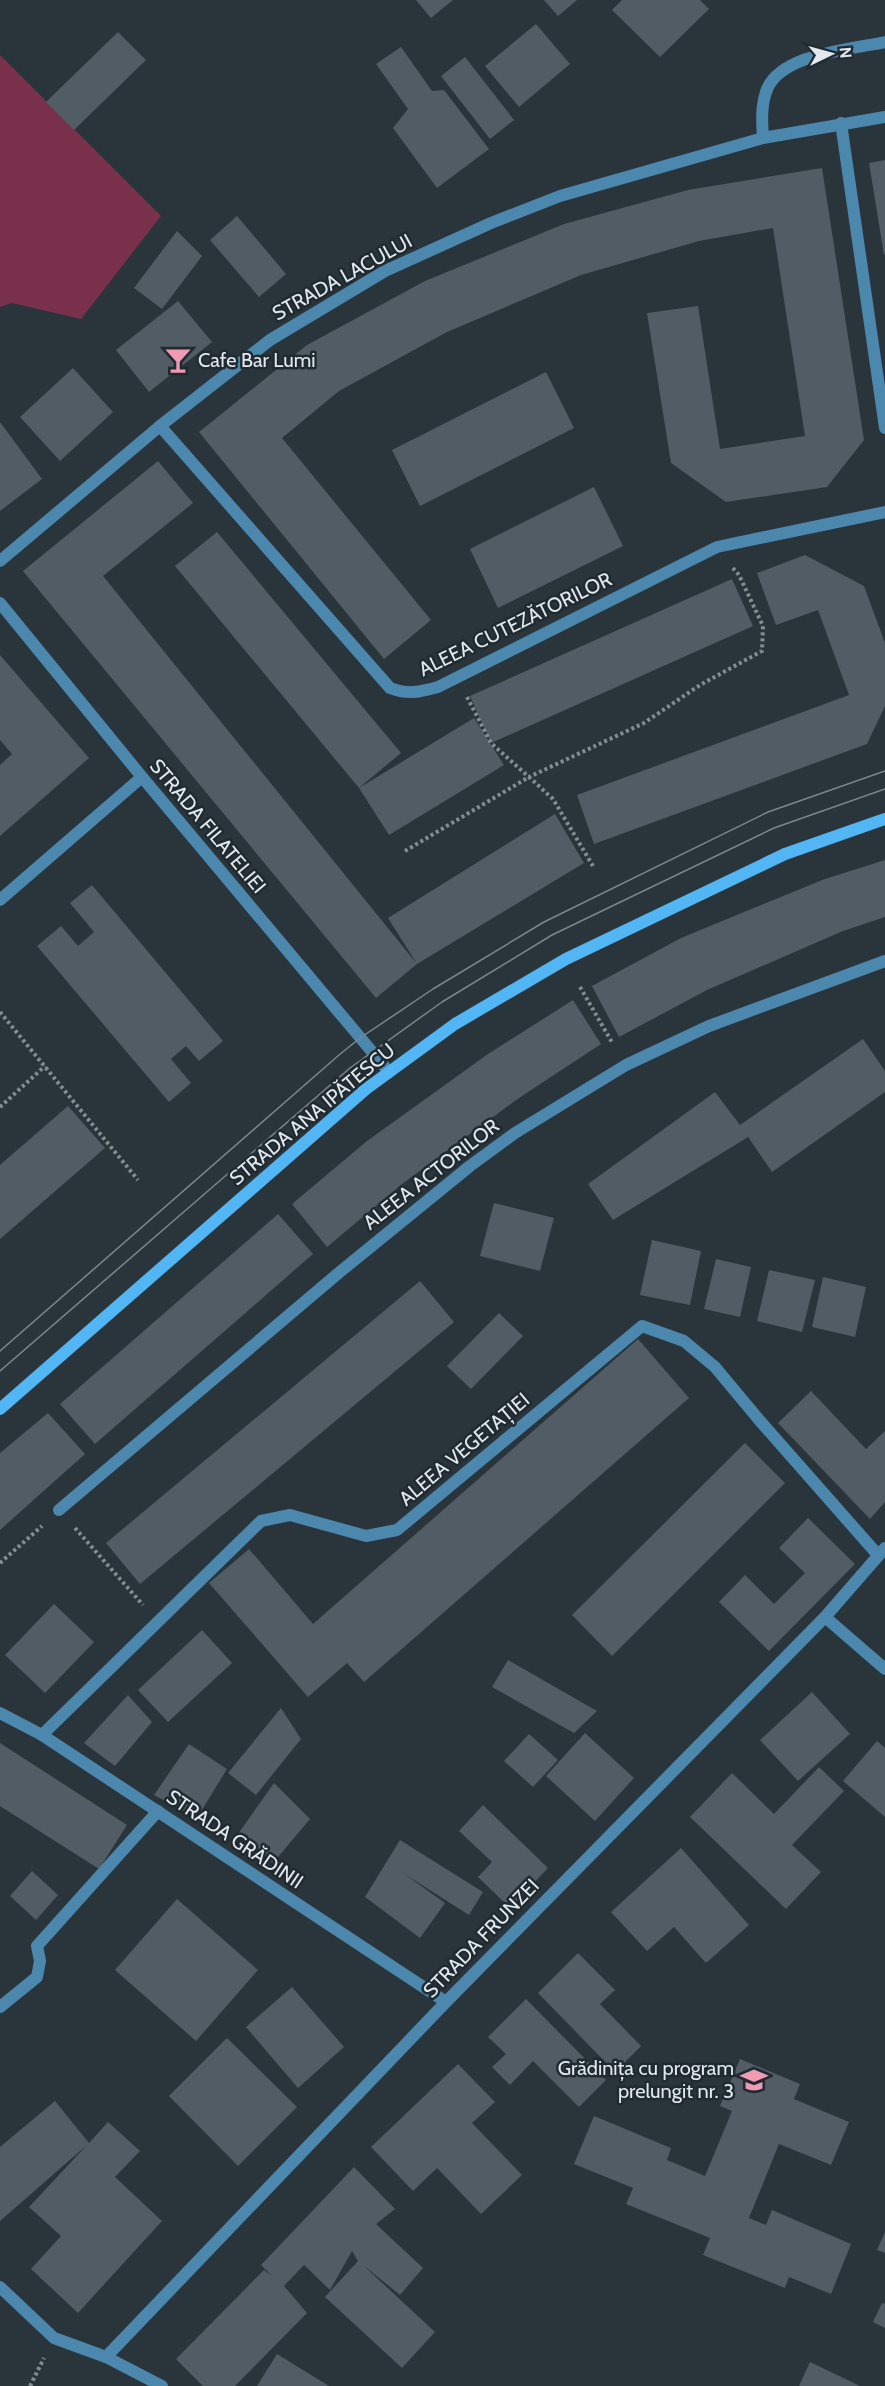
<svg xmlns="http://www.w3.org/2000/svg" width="885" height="2386" font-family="Cabin,sans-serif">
	<rect width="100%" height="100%" fill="#2a343b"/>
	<path fill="#79304a" d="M0 55 161 216 81 319 12 303 0 307Z"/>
	<path fill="#515c64" d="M416 0H453L431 18Z
		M544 0H577L558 16Z
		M622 0H700L709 9 660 57 612 10Z
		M536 24 570 64 519 107 485 66Z
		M118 32 146 60 74 130 46 102Z
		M401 47 432 91 444 90 489 149 437 188 393 128 408 109 376 64Z
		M465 57 514 120 490 139 441 76Z
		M885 160V254L884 255 869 163Z
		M822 168 864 440 827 487 726 502 671 463 647 313 698 306 720 449 805 436 773 228 699 241 581 275 447 332 339 391 282 438 431 620 384 659 199 432 307 345 425 281 564 224 688 190Z
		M237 216 286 274 259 297 210 240Z
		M177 231 202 256 162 309 134 288Z
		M178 301 212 342 149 392 116 350Z
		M73 368 113 412 60 461 20 417Z
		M546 372 574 428 420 506 392 450Z
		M0 422 42 479 0 511Z
		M158 461 193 503 103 576 417 964 388 918 555 814 584 863 417 964 376 998 23 571Z
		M594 487 623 546 498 608 470 549Z
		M217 532 401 753 359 788 474 718 504 765 389 835 359 788 175 566Z
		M805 555 864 586 885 643V706L867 744 594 844 577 795 849 695 818 610 776 625 757 573Z
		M732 579 753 626 491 743 470 696Z
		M0 655 89 758 0 836V765L12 754 0 740Z
		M885 860V917L843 931 707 990 619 1037 592 986 681 938 822 880Z
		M92 885 223 1041 199 1061 186 1046 171 1059 191 1083 169 1102 37 946 61 926 78 946 94 932 70 903Z
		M573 1000 601 1044 519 1098 402 1184 327 1247 292 1204 367 1141 488 1054Z
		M863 1039 885 1071V1092L772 1172 748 1137 613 1220 588 1184 715 1092 740 1125Z
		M68 1106 105 1148 0 1239V1165Z
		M494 1203 554 1218 540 1271 480 1256Z
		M278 1214 313 1254 95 1444 60 1404Z
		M652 1240 701 1251 690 1305 640 1295Z
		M716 1259 751 1267 740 1317 704 1309Z
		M769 1270 815 1280 802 1332 757 1321Z
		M823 1277 866 1287 855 1337 812 1327Z
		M420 1281 454 1322 140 1584 106 1543Z
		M499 1313 523 1336 471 1389 447 1366Z
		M638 1339 689 1398 364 1682 347 1663 308 1697 209 1583 249 1549 313 1624Z
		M811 1391 866 1449 885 1431V1502L870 1519 778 1423Z
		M48 1413 85 1454 0 1530V1453Z
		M745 1443 785 1483 612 1656 572 1615Z
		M808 1518 855 1564 769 1651 719 1602 745 1575 774 1604 805 1573 779 1548Z
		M54 1604 94 1642 45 1693 5 1655Z
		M202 1630 232 1663 168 1722 138 1690Z
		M508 1660 597 1711 574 1733 492 1687Z
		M812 1692 850 1734 798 1781 760 1740Z
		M128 1695 152 1722 115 1766 84 1743Z
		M281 1708 301 1739 256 1795 228 1773Z
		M585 1733 634 1778 595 1821 546 1776Z
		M529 1734 558 1760 533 1787 504 1761Z
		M877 1741 885 1748V1817L843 1781Z
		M0 1743 127 1825 99 1869 0 1806Z
		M189 1744 227 1769 197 1818 154 1795Z
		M819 1767 844 1791 792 1845 821 1872 786 1909 690 1817 732 1773 774 1814Z
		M274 1783 310 1819 273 1863 238 1834Z
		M483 1805 548 1868 510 1908 478 1877 492 1862 459 1831Z
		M400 1840 483 1892 469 1915 403 1873 445 1903 420 1938 365 1897Z
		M681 1848 749 1925 706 1963 674 1927 647 1951 611 1912Z
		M32 1871 58 1895 36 1920 10 1896Z
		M177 1899 258 1970 196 2041 115 1970Z
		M578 1953 615 1990 600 2004 641 2046 615 2072 538 1993Z
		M292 1987 344 2047 298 2088 246 2027Z
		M526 1999 606 2080 579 2107 533 2061 510 2085 492 2067 506 2054 488 2037Z
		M227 2038 297 2107 238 2166 169 2096Z
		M740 2059 800 2084 794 2099 849 2122 831 2165 779 2144 749 2218 766 2225 772 2210 851 2244 831 2294 789 2277 785 2288 703 2255 710 2238 626 2204 633 2188 574 2164 594 2116 671 2148 667 2160 705 2176 732 2111 720 2106Z
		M458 2064 495 2102 472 2123 522 2175 481 2214 437 2168 413 2191 371 2147Z
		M55 2101 89 2143 108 2122 140 2151 115 2177 162 2221 78 2313 31 2269 61 2236 29 2207 87 2145 0 2221V2147Z
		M354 2167 395 2209 376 2224 423 2268 400 2295 363 2265 435 2332 402 2368 325 2297 358 2261 352 2251 330 2290 304 2265 284 2286 307 2313 235 2386H203L176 2359 264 2270 273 2277 261 2265Z
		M885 2232V2253L877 2250Z
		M882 2303 885 2304V2328L873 2322Z
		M277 2354 329 2386H257Z
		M810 2362 860 2386H799Z"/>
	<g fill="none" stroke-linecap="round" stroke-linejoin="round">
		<path stroke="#858d93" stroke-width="4" stroke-dasharray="3 3" stroke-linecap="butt" d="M467 697 491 743 529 777 644 723 700 685 762 651 763 626 739 575 732 567
			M405 851 529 777 553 799 593 866
			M580 987 613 1044
			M0 1012 138 1180
			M0 1107 45 1066
			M75 1528 143 1605
			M0 1563 42 1526
			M30 2386 44 2358"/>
		<path stroke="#4c87ad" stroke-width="12" d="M841 123 885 428
			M160 426 390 688C408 695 420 692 438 687L717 547 885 512
			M59 1510 341 1271 470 1166 515 1133 626 1065 709 1026 885 961
			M42 1735 261 1521 290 1515 366 1536 397 1530 642 1326 684 1341 715 1367 760 1421 878 1555
			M0 2007 37 1977 40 1961 37 1946 158 1811
			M0 2287 54 2338 106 2357 162 2386"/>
		<path stroke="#4c87ad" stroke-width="12" d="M763 138C762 122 761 107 766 92 778 54 852 49 885 42
			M0 561 160 426 270 340 385 271 491 223 560 196 763 138 885 117
			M0 603 142 777 389 1072
			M0 900 142 777
			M825 1617 885 1669
			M0 1713 42 1735 446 2002
			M106 2357 446 2002 825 1617 885 1548"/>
		<path stroke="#52b6f4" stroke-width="12" d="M0 1409 366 1089 455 1024 566 959 785 854 885 819"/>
		<path stroke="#7e868c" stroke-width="1.5" d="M0 1351 339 1055 360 1038 433 989 544 922 768 812 885 771
			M0 1371 350 1068 442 1002 552 935 774 828 885 789"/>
	</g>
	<defs>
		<symbol id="bar-bare" viewBox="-9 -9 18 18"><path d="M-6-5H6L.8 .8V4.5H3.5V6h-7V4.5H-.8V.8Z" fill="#f19ab4" stroke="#202a31" stroke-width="2.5" paint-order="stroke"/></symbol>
		<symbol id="school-bare" viewBox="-9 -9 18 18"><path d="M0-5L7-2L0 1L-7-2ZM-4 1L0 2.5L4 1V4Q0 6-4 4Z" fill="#f19ab4" stroke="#202a31" stroke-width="2.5" paint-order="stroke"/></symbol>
	</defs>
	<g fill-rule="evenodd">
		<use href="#bar-bare" x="159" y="341" width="38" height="38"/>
		<use href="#school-bare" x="735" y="2061" width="38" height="38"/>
	</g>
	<g text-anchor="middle" stroke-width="5" stroke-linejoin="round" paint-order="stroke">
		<g font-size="20" fill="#e2e9ee" stroke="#202a31">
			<text transform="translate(342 277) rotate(-29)" y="7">STRADA LACULUI</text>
			<text transform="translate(515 624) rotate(-26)" y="7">ALEEA CUTEZĂTORILOR</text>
			<text transform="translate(208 826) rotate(50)" y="7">STRADA FILATELIEI</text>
			<text transform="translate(312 1114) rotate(-40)" y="7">STRADA ANA IPĂTESCU</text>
			<text transform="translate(431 1174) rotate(-38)" y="7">ALEEA ACTORILOR</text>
			<text transform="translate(464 1449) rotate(-40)" y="7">ALEEA VEGETAȚIEI</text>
			<text transform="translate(235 1839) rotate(34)" y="7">STRADA GRĂDINII</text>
			<text transform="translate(481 1938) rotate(-46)" y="7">STRADA FRUNZEI</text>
		</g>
		<g font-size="20" fill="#e2e9ee" stroke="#202a31" text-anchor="start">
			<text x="198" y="367">Cafe Bar Lumi</text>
			<text x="734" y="2075" text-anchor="end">Grădinița cu program<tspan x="734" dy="23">prelungit nr. 3</tspan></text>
		</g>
	</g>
	<g transform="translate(831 54) rotate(85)" stroke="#202a31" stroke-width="4.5" paint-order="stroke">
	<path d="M0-4.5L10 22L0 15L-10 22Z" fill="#e2e9ee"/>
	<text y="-9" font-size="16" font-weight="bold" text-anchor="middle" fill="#e2e9ee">N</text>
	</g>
</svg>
